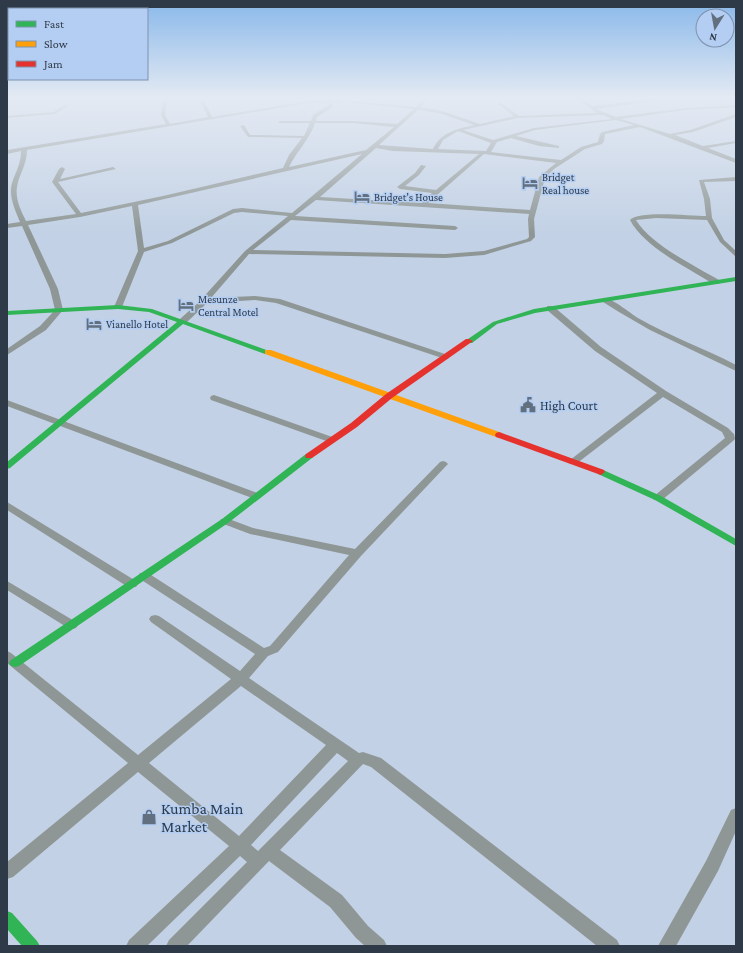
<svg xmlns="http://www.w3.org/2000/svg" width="743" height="953" font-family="'Crimson Pro',serif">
	<rect width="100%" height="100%" fill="#c2d1e5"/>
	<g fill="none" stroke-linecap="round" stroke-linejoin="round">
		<path fill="#8f9796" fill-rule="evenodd" d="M163 99H167L165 115 170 124 208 117 199 99H203L212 117 309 101 327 100V99L416 107 424 99H429L421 107 442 111 480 124 514 116 498 104 500 102 519 116 597 113 577 99H582L592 106 654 99H668L596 109 616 117 686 108 736 105V107L686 110 621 119 670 134 690 130 736 114V117L693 132 675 135 703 146 736 141V143L708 148 736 159V163L640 127 605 134 604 141 602 144 585 149 554 169 545 178 534 219 535 237 531 241 484 255 445 258 249 254 211 298 255 296 280 299 448 355 449 357 448 359H445L276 303 255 300 207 303 186 323H180V319L199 302 245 251 288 216 242 212 234 213 172 243 144 252 122 307 118 309 114 307 138 251 132 206 80 217 28 225 58 289 63 310 46 330 7 355V349L40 326 55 310 50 289 22 226 7 228V224L20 222C16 212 10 200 11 188 13 175 21 167 21 151L7 154V150L166 124 161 115ZM348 102 414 109 397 124 353 121H316L317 117 333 107V103ZM309 103H329V105L313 115 311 121H280L278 122 280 123H310L304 136 250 135 244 125 240 126 248 137 302 138 289 155 283 168 163 196 81 213 58 182 116 169 113 167 60 179 65 169 62 167 59 169 52 182 76 214 26 221C21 211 15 199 17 187 19 174 27 165 27 150ZM418 110 439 113 474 125C457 129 441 132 433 149L379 145ZM603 115 612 119 534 128 493 140 463 130 518 118ZM616 120 634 125 602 132 600 134 598 142 581 147 561 160 491 152 497 142 511 138 539 146 559 148V146L516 136 535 130ZM315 123H353L394 127 366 150 289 167C296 152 310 139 315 123ZM458 131 491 143 486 151 438 149 443 140ZM376 148 393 151 479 154 436 190 405 186 419 175 426 166 421 165 415 173 397 187 400 189 432 193 422 203 320 197ZM362 154 292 213 242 208 233 209 168 241 144 248 138 205ZM484 154 556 163 539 177 530 210 428 203ZM316 200 529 214 528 219 529 237 527 239 484 251 445 254 253 250 291 220 455 230 458 228 455 226 295 216Z
			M64 105 68 106 55 114 7 118V116L54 112Z
			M736 177V181L704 182 710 199 712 218 724 240 736 251V257L720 242 707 220 656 218 636 220C650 244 695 266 719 280V284H713C687 267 645 248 630 220 638 210 692 216 706 216L704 199 699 180Z
			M603 298C611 297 630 313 638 318 669 336 704 348 736 365V371L650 330 619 312 603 302Z
			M547 306H553L601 347 666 391 728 428 734 434 735 439 733 441 662 500H654L653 498 654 496 725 438 722 432 663 397 576 464H570L568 462 570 460 657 393 595 351 547 310Z
			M214 395 335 438 337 440 332 443 329 442 211 400 210 398 211 396Z
			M7 400 260 494 261 496 260 498H252L7 406Z
			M443 461 446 462 448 464 446 466 361 556 278 652 268 656 249 678 359 753 363 752 381 758 617 940 620 946H597L371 767 363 764 280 850 342 895 368 926 384 940 387 946H365L356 938 330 907 269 861 187 946H166L169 940 247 862 240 856 147 946H126L129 940 229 846 138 772 13 877 7 879V862L128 763 7 663V651L11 653 138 755 231 679 151 622 149 619 151 616 155 615 159 616 240 671 255 654 140 579 138 576 140 573H148L264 648 270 646 349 555 250 534 221 523 220 521 221 519H229L253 528 355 549 440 462ZM241 686 326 745 239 836 149 763ZM337 753 348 761 258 851 251 845Z
			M7 502 136 581 138 584 136 587H128L7 510Z
			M7 581 76 622 78 625 76 628 72 629 68 628 7 590Z
			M736 808V831L718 871 676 946H658L706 861 731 810Z"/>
		<path fill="#30b455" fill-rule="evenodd" d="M736 277V281L535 313 497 324 472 343H469L465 341 493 322 534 309Z
			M118 305 152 309 272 352 271 354H265L183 324 10 468 7 469V462L177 322 149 312 118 309 7 315V311Z
			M309 453 312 454 313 456 312 458 228 523 19 666 15 667 11 666 9 663 11 660 222 519 306 454Z
			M601 469 661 496 736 539V546L655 500 598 474 597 472 598 470Z
			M7 911 12 913 37 941 40 946H22L7 929Z"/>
		<path fill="#ff9f0a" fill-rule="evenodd" d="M265 350H271L502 433 503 435 499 438 496 437 265 354Z"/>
		<path fill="#e5322d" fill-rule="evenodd" d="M466 339H469L473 341 392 398 357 427 312 458H306L305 456 306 454 351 423 386 394Z
			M499 432 604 470 605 472 601 475 598 474 496 437 495 435 496 433Z"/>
	</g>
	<linearGradient id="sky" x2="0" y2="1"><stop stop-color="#89b8ea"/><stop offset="0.42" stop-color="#e4eaf3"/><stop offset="1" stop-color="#e4eaf3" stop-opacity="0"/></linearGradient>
	<rect width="743" height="233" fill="url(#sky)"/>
	<defs>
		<symbol id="hotel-bare" viewBox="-9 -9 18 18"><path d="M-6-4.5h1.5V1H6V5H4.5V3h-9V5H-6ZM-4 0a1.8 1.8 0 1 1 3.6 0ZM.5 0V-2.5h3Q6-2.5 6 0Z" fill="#626f7f" stroke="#b4cef3" stroke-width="2.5" paint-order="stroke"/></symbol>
		<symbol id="civic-bare" viewBox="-9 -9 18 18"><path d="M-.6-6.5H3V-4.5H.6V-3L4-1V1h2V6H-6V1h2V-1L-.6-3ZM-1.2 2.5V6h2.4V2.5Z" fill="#626f7f" stroke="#b4cef3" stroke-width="2.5" paint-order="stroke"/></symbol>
		<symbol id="shop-bare" viewBox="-9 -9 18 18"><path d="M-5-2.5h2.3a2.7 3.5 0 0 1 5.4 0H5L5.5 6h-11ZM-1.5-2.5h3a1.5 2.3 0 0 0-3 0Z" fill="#626f7f" stroke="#b4cef3" stroke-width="2.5" paint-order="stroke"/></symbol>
	</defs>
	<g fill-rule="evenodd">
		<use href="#hotel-bare" x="519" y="172" width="22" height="22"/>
		<use href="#hotel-bare" x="351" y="186" width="22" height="22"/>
		<use href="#hotel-bare" x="175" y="294" width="22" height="22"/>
		<use href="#hotel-bare" x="83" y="313" width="22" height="22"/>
		<use href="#civic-bare" x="517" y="394" width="22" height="22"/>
		<use href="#shop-bare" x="138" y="806" width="22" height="22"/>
	</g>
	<g text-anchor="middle" stroke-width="3" stroke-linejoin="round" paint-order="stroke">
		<g font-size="11" fill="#2f3a48" stroke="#b4cef3" text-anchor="start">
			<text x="542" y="181">Bridget<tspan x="542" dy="13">Real house</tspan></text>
			<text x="374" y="201">Bridget’s House</text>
			<text x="198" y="303">Mesunze<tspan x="198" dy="13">Central Motel</tspan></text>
			<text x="106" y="328">Vianello Hotel</text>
		</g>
		<g font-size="13" fill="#2f3a48" stroke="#b4cef3" text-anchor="start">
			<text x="540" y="410">High Court</text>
		</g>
		<g font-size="16" fill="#2f3a48" stroke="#b4cef3" text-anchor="start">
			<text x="161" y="814">Kumba Main<tspan x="161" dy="18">Market</tspan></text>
		</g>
	</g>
	<rect width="743" height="953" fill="none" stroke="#2f3a48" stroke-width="16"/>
	<rect x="8" y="8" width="140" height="72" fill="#b4cef3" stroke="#7f93af"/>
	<rect x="16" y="21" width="20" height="6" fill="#30b455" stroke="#7f93af"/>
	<text x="44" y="28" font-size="12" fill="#2f3a48">Fast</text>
	<rect x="16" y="41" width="20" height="6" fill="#ff9f0a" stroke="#7f93af"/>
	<text x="44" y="48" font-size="12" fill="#2f3a48">Slow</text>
	<rect x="16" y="61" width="20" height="6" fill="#e5322d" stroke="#7f93af"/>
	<text x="44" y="68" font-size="12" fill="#2f3a48">Jam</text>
	<g transform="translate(715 28) rotate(191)"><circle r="19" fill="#b4cef3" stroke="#7f93af"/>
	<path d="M0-3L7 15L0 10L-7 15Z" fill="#626f7f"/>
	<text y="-6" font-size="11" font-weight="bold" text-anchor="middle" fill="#2f3a48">N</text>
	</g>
</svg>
